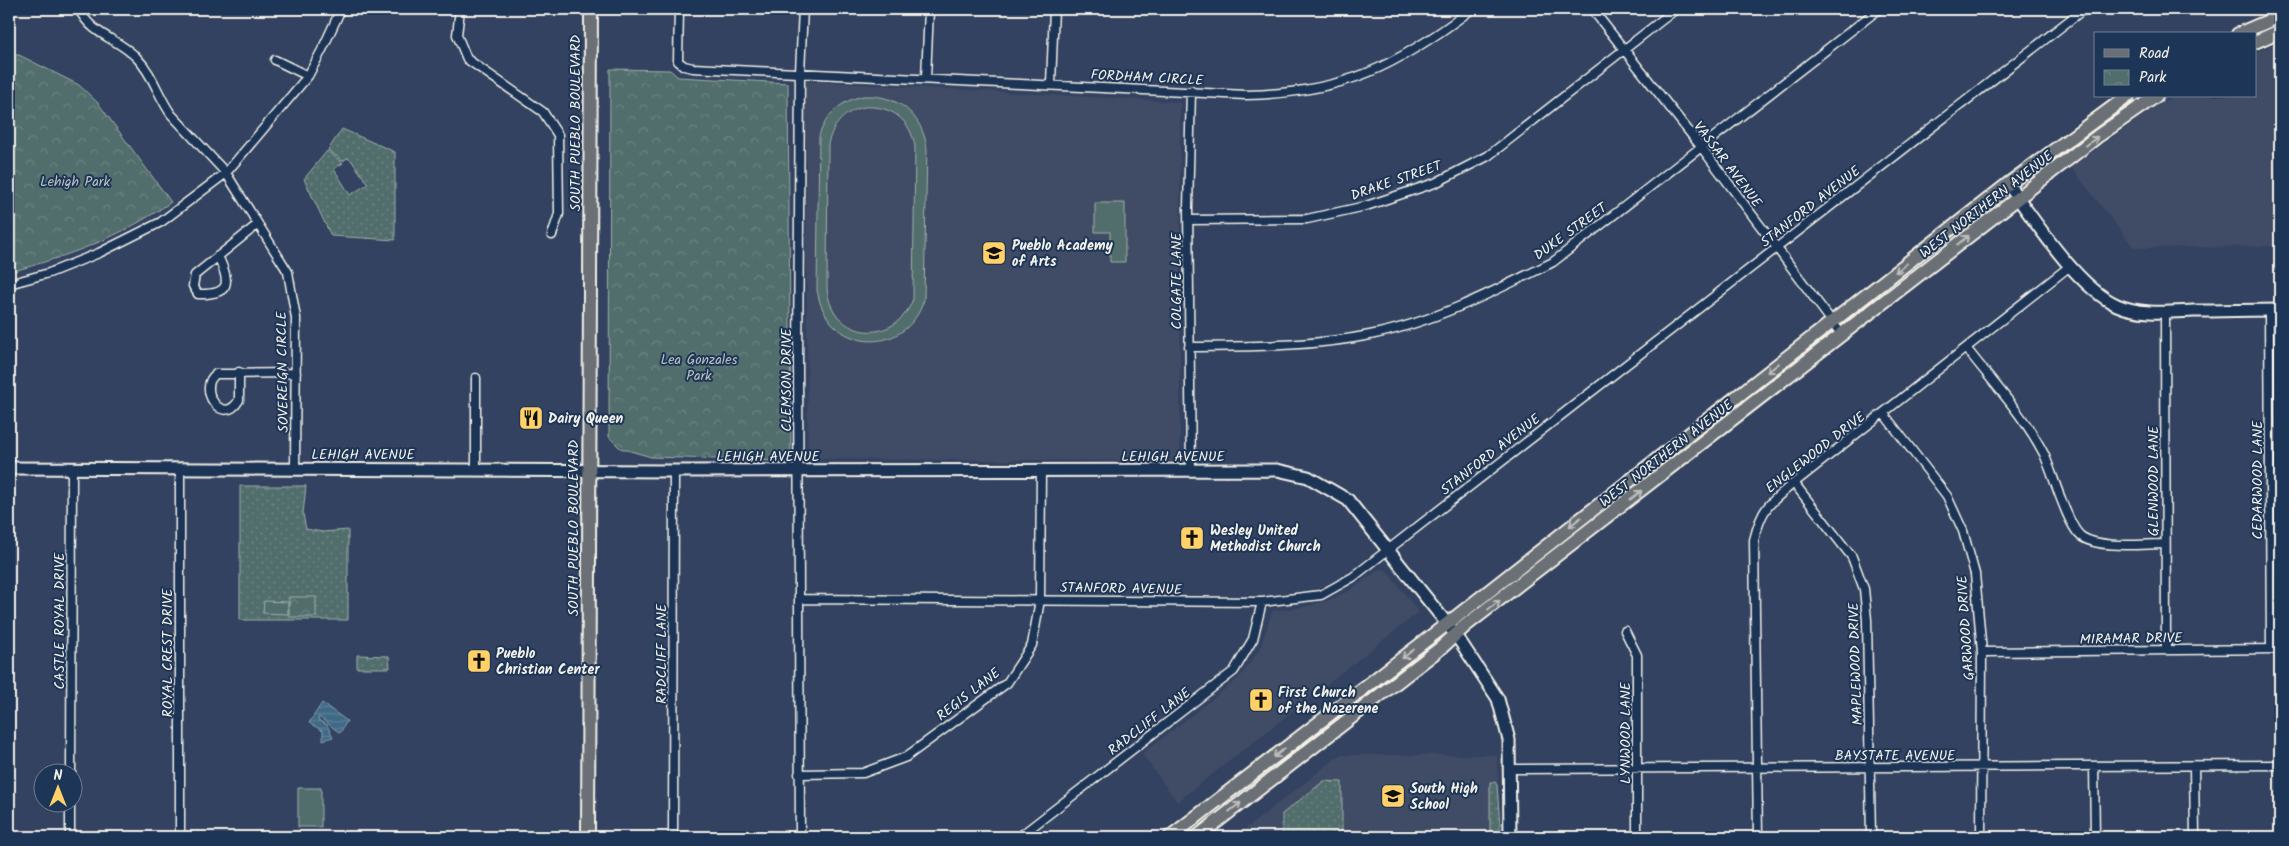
<svg xmlns="http://www.w3.org/2000/svg" width="2289" height="846" font-family="Kalam,sans-serif">
	<defs>
		<pattern id="grass-dots" width="8" height="8" patternUnits="userSpaceOnUse" patternTransform="scale(1.25)"><rect width="8" height="8" fill="#516e6c"/><path d="M2 2h.1M6 6h.1" fill="none" stroke="#6b8381" stroke-width="1.8" stroke-linecap="round"/></pattern>
		<pattern id="park-crowns" width="20" height="18" patternUnits="userSpaceOnUse" patternTransform="scale(1.25)"><rect width="20" height="18" fill="#516e6c"/><path d="M2 6a3 3 0 1 1 6 0M12 15a3 3 0 1 1 6 0" fill="none" stroke="#6b8381"/></pattern>
		<pattern id="water-rules" width="6" height="5" patternUnits="userSpaceOnUse" patternTransform="scale(1.25)"><rect width="6" height="5" fill="#3f6986"/><path d="M0 2.5h6" fill="none" stroke="#5b7f97"/></pattern>
	</defs>
	<rect width="100%" height="100%" fill="#324260"/>
	<filter id="ink" filterUnits="userSpaceOnUse"><feTurbulence type="fractalNoise" baseFrequency=".02" numOctaves="2"/><feDisplacementMap in="SourceGraphic" scale="10" xChannelSelector="R" yChannelSelector="G"/><feConvolveMatrix kernelMatrix="1 2 1 2 8 2 1 2 1" color-interpolation-filters="sRGB"/></filter>
	<g filter="url(#ink)">
		<path fill="#414b66" d="M2280 41V246L2134 248 2071 167 2149 111 2173 96H2255V53Z
			M805 81 1180 102V461L808 459Z
			M1380 569 1386 570 1419 612 1177 802 1142 754 1239 678 1260 649 1272 611 1304 607 1329 600 1349 591Z
			M1340 755H1497L1500 837H1235Z"/>
		<path fill="url(#grass-dots)" stroke="#a2b0aa" d="M342 129 395 152V240L331 236 304 179 327 151 343 163 334 169 350 195 368 184 351 160 347 158 343 161 328 150Z
			M240 486H306L303 514 306 529 322 532 348 530V620H240Z
			M357 655 389 656 390 668H357Z
			M1324 781 1342 782V837H1282V814Z
			M1490 782H1495L1497 785 1501 837H1490Z"/>
		<path fill="url(#park-crowns)" stroke="#a2b0aa" d="M9 55H19L79 85 98 103 171 202C121 237 69 256 10 272L11 459H9Z
			M610 69 670 70 678 77 788 83 791 457 783 461 651 457 620 448 609 437Z
			M289 597H316V617H289Z"/>
		<path fill="#516e6c" stroke="#a2b0aa" fill-rule="evenodd" d="M863 96C897 94 922 114 927 148L924 300C905 360 825 352 817 289L819 136C826 114 841 101 863 96ZM864 107C891 105 911 120 915 147L913 299C895 347 832 340 827 289L828 144C833 124 844 112 864 107Z
			M1095 203H1125V262H1110V232H1095Z
			M264 601 288 602V614L263 613Z
			M298 788H321V827H298Z"/>
		<path fill="url(#water-rules)" stroke="#879fad" d="M322 703 347 721 340 733 319 717 318 720 327 725 333 737 323 740V731L309 723Z"/>
		<g fill="none" stroke-linecap="round" stroke-linejoin="round">
			<defs>
				<path id="street" d="M79 9C93 37 117 37 137 58 153 74 158 96 171 114L226 173 288 272 296 318 295 469
					M460 9 457 35 467 59 543 112 558 135 559 214 552 235
					M679 9 678 61 684 66 693 68 1246 95C1343 93 1396 67 1472 9
					M1592 9 1702 148 1842 335
					M275 60 308 76
					M926 78 929 9
					M1051 84 1054 9
					M1188 220 1307 219 1366 206 1435 183 1488 156 1676 9
					M218 256C230 282 232 295 198 294L193 286 195 275 258 224
					M9 284 49 273 99 253 161 222 226 173 308 76 322 50 341 9
					M2269 310 2271 649
					M2165 312 2166 650
					M1189 347C1249 346 1310 347 1370 335 1435 322 1495 291 1553 262L1879 9
					M1967 349C1993 383 2024 415 2044 454 2052 471 2068 528 2082 537 2100 549 2143 544 2165 544
					M239 372V400C223 428 196 388 216 374L296 373
					M476 378V469
					M1884 414 1947 496 1963 531 1975 574 1982 652 1981 837
					M1191 471 1188 208 1191 91
					M1794 483 1852 557 1864 589 1867 620 1871 837
					M799 599 1262 602 1321 595 1353 577 2084 9
					M1625 631 1637 655V837
					M1982 652 2280 649
					M2094 766 2095 837
					M2194 766 2195 837
					M1510 769 2280 765
					M71 774 72 468
					M799 774 863 773 906 757 1007 683 1032 645 1040 600 1041 470
					M70 837V804
					M180 837V470
					M673 837 674 471
					M800 837 798 363 800 72 803 9
					M1019 837 1234 671 1253 639 1262 602
					M1758 837 1754 540C1762 508 1768 504 1794 483L2070 266"/>
				<path id="secondary" d="M2008 184C2034 220 2078 288 2117 305 2139 315 2169 312 2193 311 2222 311 2251 310 2280 310
					M9 468 674 471 1277 470 1308 477 1348 500 1456 635 1498 699 1509 740 1510 837"/>
				<path id="primary" d="M2238 34 2280 16
					M2255 42 2280 31
					M588 837 591 9
					M1170 837 1447 624 2008 184 2128 96
					M1197 837 1442 647 1465 626 2098 136 2156 96"/>
			</defs>
			<use href="#street" stroke="#f4f1e8" stroke-width="11"/>
			<use href="#secondary" stroke="#f4f1e8" stroke-width="15"/>
			<use href="#primary" stroke="#f4f1e8" stroke-width="16"/>
			<use href="#street" stroke="#1d3557" stroke-width="8"/>
			<use href="#secondary" stroke="#1d3557" stroke-width="11"/>
			<use href="#primary" stroke="#6b6f75" stroke-width="12"/>
		</g>
		<defs><path id="oneway-shaft" d="M-6 0H5M1.5-3L5.5 0L1.5 3" fill="none" stroke-width="1.6" stroke-linecap="round" stroke-linejoin="round" transform="scale(1.25)"/></defs>
		<g stroke="#bdbdba">
			<use href="#oneway-shaft" transform="translate(2092 141) rotate(-38)"/>
			<use href="#oneway-shaft" transform="translate(1963 240) rotate(-38)"/>
			<use href="#oneway-shaft" transform="translate(1901 268) rotate(142)"/>
			<use href="#oneway-shaft" transform="translate(1773 368) rotate(142)"/>
			<use href="#oneway-shaft" transform="translate(1636 495) rotate(-38)"/>
			<use href="#oneway-shaft" transform="translate(1575 522) rotate(142)"/>
			<use href="#oneway-shaft" transform="translate(1494 605) rotate(-37)"/>
			<use href="#oneway-shaft" transform="translate(1408 654) rotate(143)"/>
			<use href="#oneway-shaft" transform="translate(1279 753) rotate(142)"/>
			<use href="#oneway-shaft" transform="translate(1235 807) rotate(-38)"/>
		</g>
	</g>
	<defs>
		<symbol id="school-square" viewBox="-11 -11 22 22"><rect x="-9" y="-9" width="18" height="18" rx="4" fill="#ffd166" stroke="#1d3557"/><path d="M0-5L7-2L0 1L-7-2ZM-4 1L0 2.5L4 1V4Q0 6-4 4Z" fill="#111"/></symbol>
		<symbol id="restaurant-square" viewBox="-11 -11 22 22"><rect x="-9" y="-9" width="18" height="18" rx="4" fill="#ffd166" stroke="#1d3557"/><path d="M-5-6h1v4h1v-4h1v4h1v-4h1v5L-1.5 .5V6h-2V.5L-5-1ZM5-6V6H3V1.5H1.5Q1.5-4 5-6Z" fill="#111"/></symbol>
		<symbol id="church-square" viewBox="-11 -11 22 22"><rect x="-9" y="-9" width="18" height="18" rx="4" fill="#ffd166" stroke="#1d3557"/><path d="M-1.2-6h2.4v3.5h3.3v2.4h-3.3V6h-2.4V-.1h-3.3v-2.4h3.3Z" fill="#111"/></symbol>
	</defs>
	<g fill-rule="evenodd">
		<use href="#school-square" x="980" y="239" width="28" height="28"/>
		<use href="#restaurant-square" x="517" y="404" width="28" height="28"/>
		<use href="#church-square" x="1178" y="524" width="28" height="28"/>
		<use href="#church-square" x="465" y="647" width="28" height="28"/>
		<use href="#church-square" x="1247" y="686" width="28" height="28"/>
		<use href="#school-square" x="1379" y="782" width="28" height="28"/>
	</g>
	<g text-anchor="middle" stroke-width="4" stroke-linejoin="round" paint-order="stroke">
		<g font-size="14" fill="#f4f1e8" stroke="#1d3557">
			<text transform="translate(1147 77) rotate(3)" y="5">FORDHAM CIRCLE</text>
			<text transform="translate(575 123) rotate(-90)" y="5">SOUTH PUEBLO BOULEVARD</text>
			<text transform="translate(1728 164) rotate(53)" y="5">VASSAR AVENUE</text>
			<text transform="translate(1396 180) rotate(-19)" y="5">DRAKE STREET</text>
			<text transform="translate(1986 204) rotate(-38)" y="5">WEST NORTHERN AVENUE</text>
			<text transform="translate(1810 206) rotate(-38)" y="5">STANFORD AVENUE</text>
			<text transform="translate(1570 231) rotate(-36)" y="5">DUKE STREET</text>
			<text transform="translate(1176 281) rotate(-90)" y="5">COLGATE LANE</text>
			<text transform="translate(282 372) rotate(-91)" y="5">SOVEREIGN CIRCLE</text>
			<text transform="translate(786 380) rotate(-90)" y="5">CLEMSON DRIVE</text>
			<text transform="translate(1815 452) rotate(-38)" y="5">ENGLEWOOD DRIVE</text>
			<text transform="translate(1666 453) rotate(-38)" y="5">WEST NORTHERN AVENUE</text>
			<text x="363" y="459">LEHIGH AVENUE</text>
			<text transform="translate(1490 454) rotate(-38)" y="5">STANFORD AVENUE</text>
			<text x="768" y="461">LEHIGH AVENUE</text>
			<text x="1173" y="461">LEHIGH AVENUE</text>
			<text transform="translate(2257 480) rotate(-90)" y="5">CEDARWOOD LANE</text>
			<text transform="translate(2153 481) rotate(-90)" y="5">GLENWOOD LANE</text>
			<text transform="translate(573 528) rotate(-90)" y="5">SOUTH PUEBLO BOULEVARD</text>
			<text transform="translate(1121 588) rotate(1)" y="5">STANFORD AVENUE</text>
			<text transform="translate(59 621) rotate(-90)" y="5">CASTLE ROYAL DRIVE</text>
			<text transform="translate(1965 628) rotate(-94)" y="5">GARWOOD DRIVE</text>
			<text transform="translate(2131 638) rotate(-1)" y="5">MIRAMAR DRIVE</text>
			<text transform="translate(167 653) rotate(-90)" y="5">ROYAL CREST DRIVE</text>
			<text transform="translate(661 654) rotate(-90)" y="5">RADCLIFF LANE</text>
			<text transform="translate(1855 664) rotate(-92)" y="5">MAPLEWOOD DRIVE</text>
			<text transform="translate(968 694) rotate(-38)" y="5">REGIS LANE</text>
			<text transform="translate(1149 721) rotate(-38)" y="5">RADCLIFF LANE</text>
			<text transform="translate(1625 733) rotate(-90)" y="5">LYNWOOD LANE</text>
			<text x="1895" y="760">BAYSTATE AVENUE</text>
		</g>
		<g font-size="14" fill="#bbc3bd" stroke="#1d3557">
			<text x="75" y="186">Lehigh Park</text>
			<text x="699" y="364">Lea Gonzales<tspan x="699" dy="16">Park</tspan></text>
		</g>
		<g font-size="14" font-weight="bold" fill="#f4f1e8" stroke="#1d3557" text-anchor="start">
			<text x="1012" y="250">Pueblo Academy<tspan x="1012" dy="16">of Arts</tspan></text>
			<text x="548" y="423">Dairy Queen</text>
			<text x="1210" y="535">Wesley United<tspan x="1210" dy="16">Methodist Church</tspan></text>
			<text x="496" y="658">Pueblo<tspan x="496" dy="16">Christian Center</tspan></text>
			<text x="1278" y="697">First Church<tspan x="1278" dy="16">of the Nazerene</tspan></text>
			<text x="1410" y="793">South High<tspan x="1410" dy="16">School</tspan></text>
		</g>
	</g>
	<rect width="2289" height="846" fill="none" stroke="#1d3557" stroke-width="30"/>
	<rect x="15" y="15" width="2259" height="816" fill="none" stroke="#f4f1e8" stroke-width="2" filter="url(#ink)"/>
	<rect x="2094" y="32" width="162" height="65" fill="#1d3557" stroke="#738091"/>
	<rect x="2104" y="49" width="25" height="8" fill="#6b6f75" stroke="#738091"/>
	<text x="2139" y="58" font-size="15" fill="#f4f1e8">Road</text>
	<rect x="2104" y="70" width="25" height="15" fill="url(#park-crowns)" stroke="#738091"/>
	<text x="2139" y="82" font-size="15" fill="#f4f1e8">Park</text>
	<g transform="translate(58 788)"><circle r="24" fill="#1d3557" stroke="#738091"/>
	<path d="M0-4L9 19L0 12L-9 19Z" fill="#ffd166"/>
	<text y="-8" font-size="14" font-weight="bold" text-anchor="middle" fill="#f4f1e8">N</text>
	</g>
</svg>
